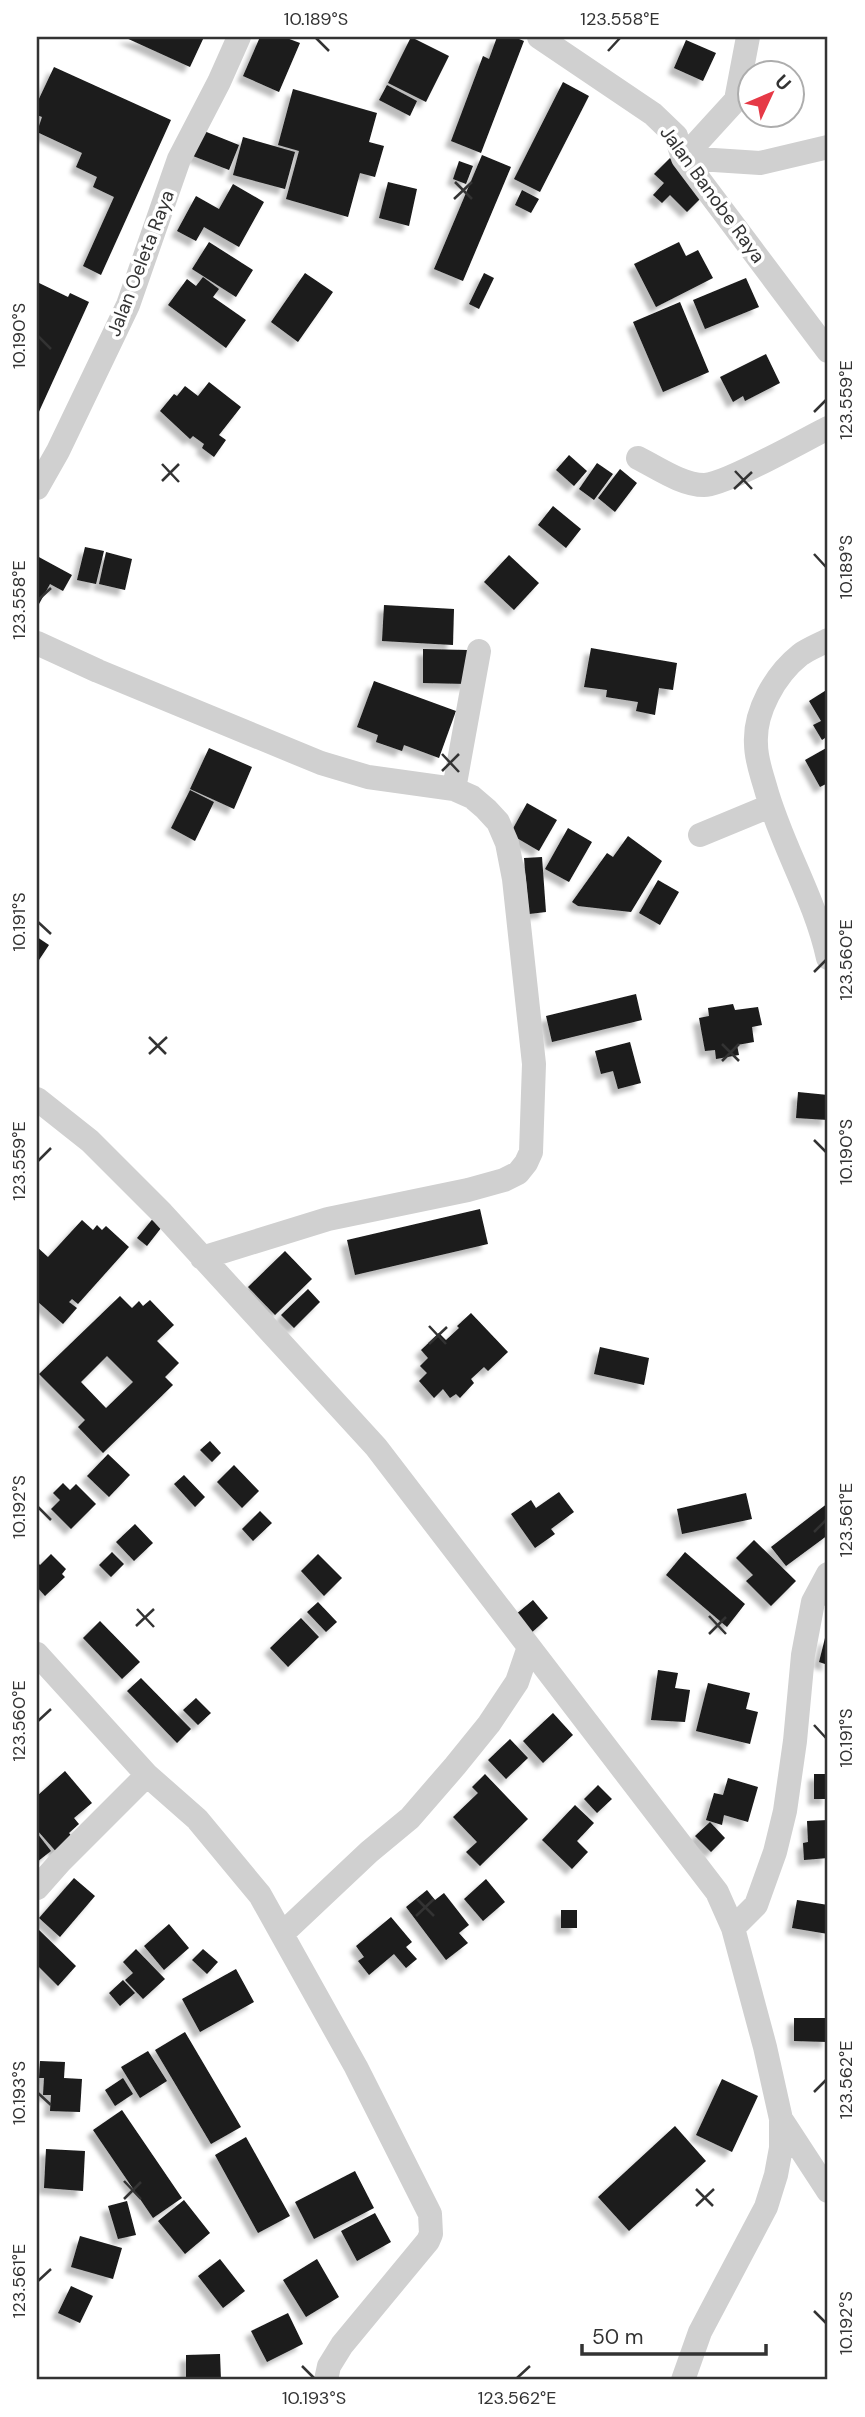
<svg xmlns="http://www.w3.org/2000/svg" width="865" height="2417" font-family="'DM Sans',sans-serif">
	<defs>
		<filter id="shadow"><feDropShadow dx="-6" dy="6" stdDeviation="2" flood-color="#0004"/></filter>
	</defs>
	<rect width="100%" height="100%" fill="#fff"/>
	<path fill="#1a1a1a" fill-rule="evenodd" filter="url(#shadow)" d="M124 37H204L190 67Z
		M260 37H284L300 43 279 92 243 76Z
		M411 37 449 56 426 102 388 83Z
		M497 37H514L524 41 481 153 451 141 483 56 489 59Z
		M686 40 716 53 703 81 674 68Z
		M54 67 171 120 101 275 83 266 114 197 93 187 97 177 76 167 82 153 37 132 42 117 37 115V103Z
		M563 82 589 96 540 192 514 179Z
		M387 85 417 101 410 116 379 100Z
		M293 89 377 113 369 142 384 146 375 177 360 173 348 217 286 199 299 151 278 145Z
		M204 131 239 145 229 170 193 156Z
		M243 137 295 152 285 189 233 175Z
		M482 155 511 167 463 281 434 269Z
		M670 158 706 193 687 212 670 195 662 203 653 195 664 183 654 174Z
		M459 161 473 166 466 184 453 179Z
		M388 182 417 189 409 226 379 218Z
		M233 184 264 202 239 247 204 227 196 241 177 231 196 196 219 209Z
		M522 190 539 199 531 213 515 205Z
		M209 242 253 270 236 297 192 269Z
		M679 242 686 256 698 250 713 278 656 307 634 264Z
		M305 273 333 292 298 342 271 322Z
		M484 273 494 278 479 309 469 304Z
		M203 277 219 289 213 297 246 320 226 348 168 305 187 279 196 286Z
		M746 278 759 307 705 329 693 300Z
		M37 282 68 297 70 293 89 302 37 416Z
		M680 302 709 372 663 392 633 322Z
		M766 354 780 383 745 401 743 396 733 402 720 377Z
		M209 382 241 407 219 435 226 440 214 457 202 448 204 444 193 436 190 439 160 411 174 394 177 396 185 386 198 396Z
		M569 455 587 471 574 486 556 470Z
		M597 463 613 474 594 500 579 489Z
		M620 469 637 483 615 512 598 498Z
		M553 506 581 529 566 548 538 525Z
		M85 547 104 551 96 584 77 580Z
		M106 552 132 559 125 590 99 584Z
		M509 555 539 583 514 610 484 582Z
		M37 556 72 575 63 591 50 584 39 604 37 603Z
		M384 605 454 609 453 645 382 641Z
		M591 648 677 663 673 690 659 688 655 715 636 711 638 702 606 697 607 690 584 687Z
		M423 649 468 650V684L423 683Z
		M374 681 456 711 439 758 404 745 402 751 376 742 378 735 357 727Z
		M828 689V736L822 740 813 725 821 721 809 701Z
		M828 747V783L820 787 805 760Z
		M209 748 252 767 234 809 190 789Z
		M190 790 214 802 195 841 171 828Z
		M527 803 557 820 539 851 510 834Z
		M568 828 592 842 569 882 545 869Z
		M628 836 662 861 631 912 578 906 572 902 607 853 613 857Z
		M542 857 546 912 529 914 524 858Z
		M658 880 679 892 660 925 639 913Z
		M37 937 49 945 37 963Z
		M636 994 642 1020 552 1042 546 1016Z
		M733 1004 735 1010 758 1007 762 1025 752 1027 754 1042 737 1045 739 1055 716 1059 715 1050 705 1051 699 1018 709 1016 708 1008Z
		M630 1042 641 1083 618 1089 613 1071 601 1074 595 1051Z
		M798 1092 828 1095V1120L796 1118Z
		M480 1209 488 1244 355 1275 347 1240Z
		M155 1216 165 1223 147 1246 137 1238Z
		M82 1220 93 1230 97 1225 102 1230 106 1226 129 1247 78 1304 72 1299 69 1302 77 1308 63 1324 37 1301V1247L48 1257Z
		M285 1251 312 1279 275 1315 248 1287Z
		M308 1289 320 1302 294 1328 281 1315Z
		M120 1296 132 1308 139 1301 143 1306 150 1300 174 1325 157 1341 179 1363 165 1377 173 1385 103 1453 78 1427 85 1420 39 1374ZM107 1356 133 1382 106 1408 81 1382Z
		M471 1313 508 1352 488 1371 484 1367 471 1379 474 1383 460 1398 456 1394 450 1398 443 1389 434 1398 419 1381 427 1373 420 1366 428 1358 421 1350 439 1333 446 1340 459 1328 457 1326Z
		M600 1347 649 1358 644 1385 594 1374Z
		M210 1441 221 1453 212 1462 200 1450Z
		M108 1454 130 1475 109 1497 87 1476Z
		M234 1465 259 1491 242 1508 217 1482Z
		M184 1475 205 1497 195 1507 174 1484Z
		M63 1483 70 1490 76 1484 96 1504 71 1529 51 1509 60 1500 53 1493Z
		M559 1492 574 1512 551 1529 555 1534 535 1548 511 1514 531 1500 536 1508Z
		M746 1493 752 1519 682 1534 677 1509Z
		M828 1503V1535L786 1566 771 1547Z
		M260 1511 272 1523 253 1541 242 1529Z
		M135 1524 153 1543 134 1561 116 1542Z
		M754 1540 796 1581 771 1606 746 1581 753 1575 736 1558Z
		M112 1552 124 1564 111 1577 99 1565Z
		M685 1552 745 1604 727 1627 666 1575Z
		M51 1554 66 1569 62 1574 65 1577 45 1596 37 1587V1562L40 1565Z
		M318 1554 342 1578 324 1596 301 1571Z
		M533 1600 548 1618 530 1634 515 1615Z
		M318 1602 337 1622 326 1632 307 1612Z
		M301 1618 319 1637 288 1667 270 1648Z
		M100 1621 140 1662 122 1679 83 1638Z
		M825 1638 828 1639V1665L819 1662Z
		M658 1670 678 1673 675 1688 690 1690 685 1722 651 1720Z
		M141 1678 191 1729 177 1743 127 1691Z
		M708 1683 750 1693 746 1709 758 1712 750 1744 696 1731Z
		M196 1698 211 1713 198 1725 183 1710Z
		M553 1713 573 1735 543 1763 523 1741Z
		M510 1739 528 1758 506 1779 488 1760Z
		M65 1771 92 1803 74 1818 79 1824 69 1833 75 1840 59 1855 37 1830V1796Z
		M485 1774 528 1819 480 1866 466 1852 477 1842 453 1817 478 1793 472 1787Z
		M814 1774H828V1799H814Z
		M728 1778 758 1787 748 1822 724 1815 722 1825 706 1820 714 1793 723 1795Z
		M598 1785 612 1799 597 1813 584 1799Z
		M575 1805 594 1823 577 1841 588 1852 572 1869 542 1840Z
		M828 1820V1858L804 1860 803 1843 808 1842 807 1821Z
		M710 1822 725 1838 711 1852 695 1836Z
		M37 1833 51 1851 37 1862Z
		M74 1878 95 1896 60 1937 39 1918Z
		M486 1879 505 1902 483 1921 464 1899Z
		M427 1890 435 1900 444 1893 469 1925 459 1933 468 1943 446 1960 406 1907Z
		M797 1900 828 1905V1934L792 1928Z
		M561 1910H577V1928H561Z
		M391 1917 412 1942 406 1947 417 1959 406 1968 394 1954 369 1975 358 1961 364 1957 356 1946Z
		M169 1924 189 1948 164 1970 144 1946Z
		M37 1928 76 1966 58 1986 37 1965Z
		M136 1949 165 1979 143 1999 125 1980 133 1973 123 1962Z
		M203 1949 218 1962 207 1974 192 1960Z
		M236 1969 254 2002 200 2032 182 1999Z
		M123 1980 135 1993 120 2006 109 1993Z
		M794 2018H828V2042L794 2041Z
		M185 2032 241 2127 211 2144 155 2050Z
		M148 2051 167 2081 140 2098 121 2067Z
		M40 2061 65 2062 64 2078 82 2079 80 2112 50 2111 51 2095H43L44 2078H39Z
		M123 2078 133 2094 115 2106 105 2090Z
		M722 2079 758 2096 732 2152 696 2135Z
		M122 2110 182 2198 153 2218 93 2130Z
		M675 2126 706 2161 629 2231 598 2197Z
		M246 2137 290 2216 258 2233 215 2155Z
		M46 2149 85 2151 83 2191 44 2188Z
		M355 2171 374 2208 314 2239 295 2202Z
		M184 2200 210 2233 185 2254 158 2221Z
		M127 2201 136 2235 118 2239 108 2206Z
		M375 2213 391 2242 357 2261 341 2231Z
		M80 2236 122 2248 113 2279 71 2267Z
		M220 2259 245 2291 223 2308 198 2276Z
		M317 2259 339 2297 306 2317 283 2280Z
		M71 2286 93 2296 80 2323 58 2313Z
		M288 2313 303 2344 267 2362 251 2331Z
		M220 2354 221 2380H186V2355Z"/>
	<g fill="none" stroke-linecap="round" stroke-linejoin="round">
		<path stroke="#d0d0d0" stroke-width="24" d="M539 37 653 114 676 136 683 158 828 351
			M683 158 760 163 828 147
			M683 158 736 100 748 37
			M638 458C658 468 682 485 704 485 725 485 804 440 828 428
			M37 488 58 451 128 305 179 159 219 82 239 37
			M828 640C819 645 808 649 800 655 775 675 754 712 756 744 756 759 761 772 765 786 781 845 815 898 828 958
			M37 643 98 671 321 763 368 777 454 789 472 797 486 809 498 822 507 843 514 879 534 1064 531 1152 526 1163 518 1173 504 1180 468 1190 328 1219 202 1258
			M454 789 479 651
			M700 835 770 806
			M37 1099 90 1141 162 1213 376 1447 717 1892 733 1928 765 2047 781 2119V2148L776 2175 766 2207 700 2332 683 2380
			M37 1654 147 1775 197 1819 260 1895 356 2067 430 2214 431 2234 428 2241 342 2345 329 2366 326 2380
			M37 1888 60 1862 147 1775
			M733 1928 756 1905 775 1852 785 1811 795 1741 803 1655 813 1602 828 1574
			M283 1933 369 1852 410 1818 455 1766 489 1724 517 1682 529 1647
			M781 2119 828 2191"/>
	</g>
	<path fill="none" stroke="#333" stroke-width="2.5" d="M316 38 329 51M608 51 620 38M455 182 472 199M454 199 472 182M38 336 51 349M814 412 826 400M162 464 179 482M735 471 752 489M162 481 179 464M734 489 752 472M814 554 826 567M38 600 51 588M442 754 459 772M442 771 459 754M38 922 51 934M814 972 826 960M149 1037 166 1054M722 1044 739 1061M149 1054 167 1037M722 1061 739 1044M814 1140 826 1152M38 1161 51 1148M429 1326 446 1344M429 1344 447 1327M38 1507 51 1520M814 1532 826 1520M137 1609 154 1627M709 1616 726 1634M136 1626 154 1609M709 1634 726 1617M38 1721 51 1709M814 1725 826 1738M417 1899 434 1916M416 1916 434 1899M814 2092 826 2080M38 2093 51 2105M124 2181 141 2199M696 2189 713 2206M124 2199 141 2182M696 2206 714 2189M38 2281 51 2269M814 2311 826 2323M302 2366 314 2378M517 2378 530 2366"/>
	<g text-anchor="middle" stroke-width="7" stroke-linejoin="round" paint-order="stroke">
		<g font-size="19" fill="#333" stroke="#fff">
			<text transform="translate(713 194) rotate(54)" y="7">Jalan Banobe Raya</text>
			<text transform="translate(140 263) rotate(-69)" y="7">Jalan Oeleta Raya</text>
		</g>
	</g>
	<rect width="865" height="2417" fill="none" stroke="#ffffff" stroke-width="77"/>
	<g transform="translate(771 94) rotate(46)"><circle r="33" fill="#ffffff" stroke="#adadad" stroke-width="2"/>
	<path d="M0-5L12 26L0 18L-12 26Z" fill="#e63946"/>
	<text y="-10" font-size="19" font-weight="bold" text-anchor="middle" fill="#333333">U</text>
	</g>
	<path d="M582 2344v10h184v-10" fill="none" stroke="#333333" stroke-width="3.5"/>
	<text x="592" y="2344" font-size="21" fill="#333333" stroke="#ffffff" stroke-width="5" paint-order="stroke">50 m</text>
	<rect x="38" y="38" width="788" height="2340" fill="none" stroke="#333" stroke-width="2.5"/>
	<g font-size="18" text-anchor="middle" fill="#333">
		<text x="316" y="25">10.189°S</text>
		<text x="620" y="25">123.558°E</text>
		<text transform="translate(19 336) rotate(-90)" y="6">10.190°S</text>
		<text transform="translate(846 400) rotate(-90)" y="6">123.559°E</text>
		<text transform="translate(846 567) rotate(-90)" y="6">10.189°S</text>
		<text transform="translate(19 600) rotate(-90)" y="6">123.558°E</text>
		<text transform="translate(19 922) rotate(-90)" y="6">10.191°S</text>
		<text transform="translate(846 960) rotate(-90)" y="6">123.560°E</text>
		<text transform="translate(846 1152) rotate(-90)" y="6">10.190°S</text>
		<text transform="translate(19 1161) rotate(-90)" y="6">123.559°E</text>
		<text transform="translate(19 1507) rotate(-90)" y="6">10.192°S</text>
		<text transform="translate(846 1520) rotate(-90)" y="6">123.561°E</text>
		<text transform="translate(19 1721) rotate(-90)" y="6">123.560°E</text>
		<text transform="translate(846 1738) rotate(-90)" y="6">10.191°S</text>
		<text transform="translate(846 2080) rotate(-90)" y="6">123.562°E</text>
		<text transform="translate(19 2093) rotate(-90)" y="6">10.193°S</text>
		<text transform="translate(19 2281) rotate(-90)" y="6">123.561°E</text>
		<text transform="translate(846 2323) rotate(-90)" y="6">10.192°S</text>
		<text x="314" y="2404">10.193°S</text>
		<text x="517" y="2404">123.562°E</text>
	</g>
</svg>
